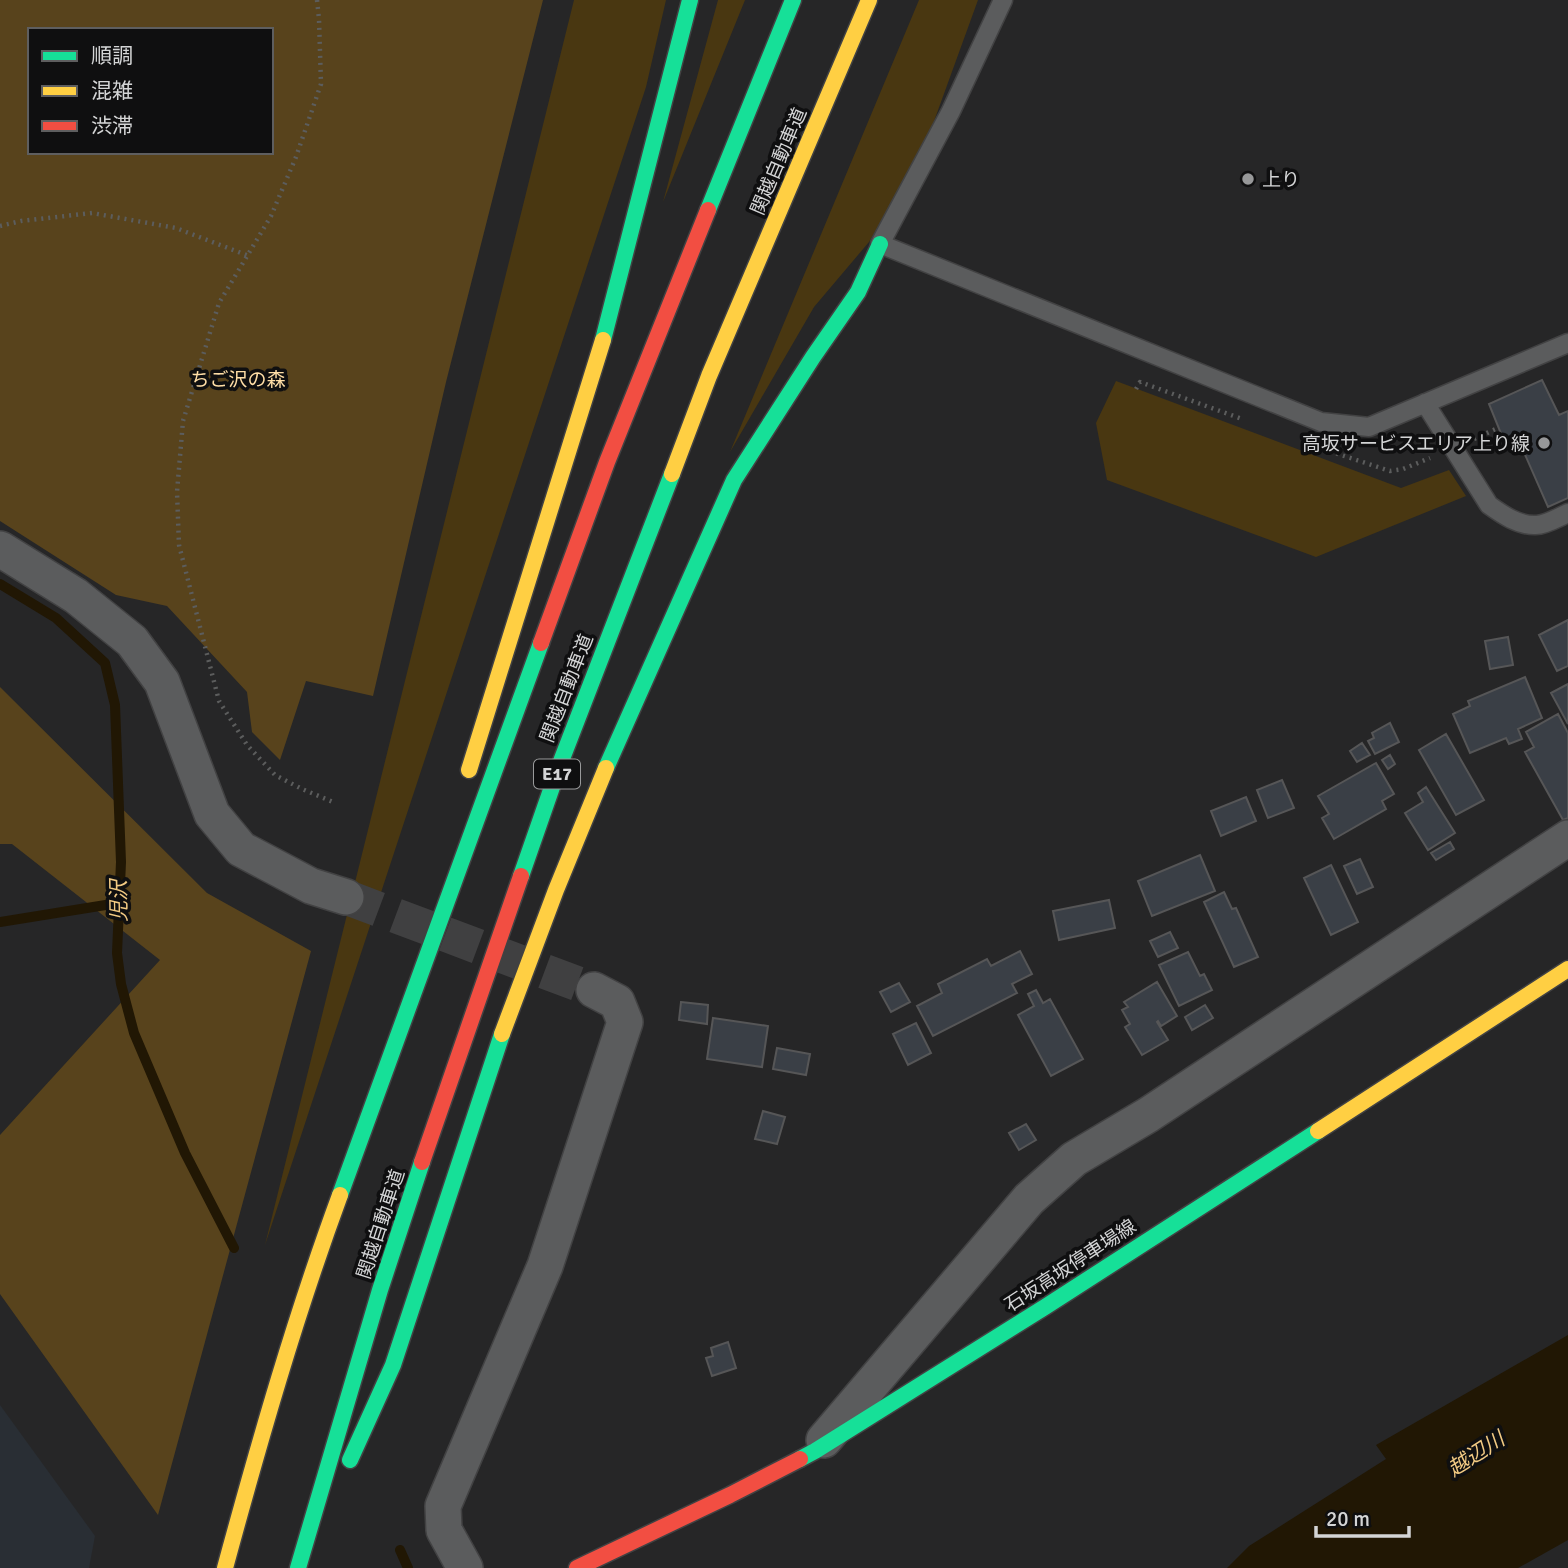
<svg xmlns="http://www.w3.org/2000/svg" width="1568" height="1568" font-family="Signika,'Noto Sans JP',sans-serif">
	<rect width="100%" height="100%" fill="#262627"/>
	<path fill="#292e34" d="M0 1405 95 1536 89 1568H0Z"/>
	<path fill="#493711" d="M574 0H666L646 87 265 1245Z
		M718 0H745L663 202Z
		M919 0H978L925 146 869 242 814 307 730 452Z
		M1116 381 1401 488 1449 470 1466 496 1316 557 1107 480 1096 423Z"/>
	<path fill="#58431c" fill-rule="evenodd" d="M0 0H543L446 382 373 696 306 681 280 760 252 732 247 692 167 606 116 595 0 521ZM30 30H271V152H30Z
		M0 687 207 893 311 951 158 1515 0 1294V1135L160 960 12 844H0Z"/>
	<path fill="#211704" d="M1568 1335V1540L1518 1568H1227L1249 1546 1386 1459 1376 1445Z"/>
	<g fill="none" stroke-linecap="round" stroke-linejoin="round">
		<path stroke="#211704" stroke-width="10" d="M0 584 56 618 105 663 115 705 121 862 117 953 121 984 134 1033 185 1153 234 1248
			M0 922 118 903
			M400 1550 408 1568"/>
	</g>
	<path fill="#3a3f46" stroke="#565657" stroke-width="2" d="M1542 380 1559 415 1568 411V498L1548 507 1519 441 1506 446 1489 404Z
		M1568 620V666L1557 671 1539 635Z
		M1508 637 1513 665 1490 669 1485 641Z
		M1525 677 1542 718 1518 729 1522 739 1509 744 1506 738 1470 753 1453 714 1470 706 1468 701Z
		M1568 684V724L1551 693Z
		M1558 714 1568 733V818L1563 820 1525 752 1534 747 1526 732Z
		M1390 723 1399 742 1375 754 1368 741 1374 738 1372 733Z
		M1446 734 1484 800 1456 815 1419 750Z
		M1362 743 1370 755 1357 762 1350 751Z
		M1390 755 1395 764 1388 769 1382 760Z
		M1376 763 1394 794 1382 801 1386 809 1334 839 1322 818 1329 814 1318 796Z
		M1282 780 1294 808 1268 818 1257 790Z
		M1426 787 1455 833 1428 850 1405 813 1423 802 1418 793Z
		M1246 797 1256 821 1221 836 1211 811Z
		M1450 842 1454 849 1436 860 1431 853Z
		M1200 855 1215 891 1152 916 1138 881Z
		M1360 859 1373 887 1357 894 1344 866Z
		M1331 865 1358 922 1331 935 1304 878Z
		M1224 892 1232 909 1236 908 1258 957 1234 967 1204 902Z
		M1109 900 1115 928 1059 940 1053 911Z
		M1170 932 1178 948 1158 957 1150 941Z
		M1020 951 1032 974 1012 984 1017 993 933 1036 917 1006 942 993 938 984 987 959 991 966Z
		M1188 952 1200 976 1204 974 1212 990 1179 1006 1159 965Z
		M1157 982 1177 1016 1161 1026 1158 1021 1157 1022 1168 1040 1142 1055 1125 1027 1130 1024 1122 1010 1128 1007 1124 1002Z
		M899 983 910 1002 891 1012 880 992Z
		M1036 990 1043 1003 1050 999 1083 1059 1051 1076 1018 1015 1034 1006 1028 994Z
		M681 1002 708 1005 707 1024 679 1020Z
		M1205 1005 1213 1018 1192 1030 1185 1017Z
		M713 1018 768 1026 762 1067 707 1059Z
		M916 1023 931 1053 908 1065 893 1034Z
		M777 1048 810 1054 806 1075 773 1069Z
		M763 1111 785 1117 777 1144 755 1139Z
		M1026 1124 1036 1140 1019 1150 1009 1133Z
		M728 1342 736 1368 712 1376 706 1358 713 1356 711 1348Z"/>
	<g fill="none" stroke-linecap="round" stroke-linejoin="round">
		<path stroke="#404041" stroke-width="35" stroke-dasharray="35 18" stroke-linecap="butt" d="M346 897 594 990"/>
		<defs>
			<path id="lane" d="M1003 0 951 111 880 244 1321 422 1369 427 1568 343
				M1425 403 1489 505C1503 515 1519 526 1536 525 1546 525 1559 517 1568 513"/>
			<path id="street" d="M0 549 76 596 132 641 162 682 212 814 241 849 311 886 346 897
				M824 1440 1029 1199 1074 1159 1148 1115 1568 838
				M465 1568 444 1530 443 1506 545 1266 625 1022 617 1002 594 990"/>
			<path id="fast" d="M708 210 793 0
				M603 340 690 0
				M606 768 734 480 813 357 858 292 880 244
				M521 876 560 764 672 474
				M340 1195 541 643
				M800 1459 815 1451 1045 1307 1318 1131
				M350 1460 393 1365 502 1034
				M298 1568 380 1290 422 1162"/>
			<path id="slow" d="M672 474 709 376 869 0
				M469 770 603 340
				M502 1034 556 890 606 768
				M1318 1131 1568 969
				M225 1568C259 1443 295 1317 340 1195"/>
			<path id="jam" d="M541 643 607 462 708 210
				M422 1162 521 876
				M577 1568 730 1495 800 1459"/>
		</defs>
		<use href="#lane" stroke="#424243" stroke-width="21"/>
		<use href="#street" stroke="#424243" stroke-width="38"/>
		<use href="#fast" stroke="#424243" stroke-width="19"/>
		<use href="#slow" stroke="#424243" stroke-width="19"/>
		<use href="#jam" stroke="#424243" stroke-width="19"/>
		<path stroke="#5c5d5d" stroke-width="4.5" stroke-dasharray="2 5" stroke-linecap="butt" d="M317 0 319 19 321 84 296 157 271 216 219 303 183 421 177 492 179 545 219 701 247 745 275 775 302 789 333 802
			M0 226 21 221 92 213 176 228 249 256
			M1136 389 1140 382 1242 419
			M1474 439 1498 428
			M1323 449 1390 471 1403 469 1430 458"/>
		<use href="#lane" stroke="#5b5c5d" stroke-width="18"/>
		<use href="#street" stroke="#5b5c5d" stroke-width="35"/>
		<use href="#fast" stroke="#16e098" stroke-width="16"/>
		<use href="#slow" stroke="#ffcf43" stroke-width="16"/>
		<use href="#jam" stroke="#f24e42" stroke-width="16"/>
	</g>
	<g fill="#979899" stroke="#0f0f10" stroke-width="2.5">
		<circle cx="1248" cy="179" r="7"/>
		<circle cx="1544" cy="443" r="7"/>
	</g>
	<g text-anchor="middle" stroke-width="7" stroke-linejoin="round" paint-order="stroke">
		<rect fill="#0f0f10" stroke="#999a9b" stroke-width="2" x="534" y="759.5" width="46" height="29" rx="5"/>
		<g font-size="18" font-weight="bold" fill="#d4d5d6">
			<text x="557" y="780">E17</text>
		</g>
		<g font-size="19" fill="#d4d5d6" stroke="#0f0f10">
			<text transform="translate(778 161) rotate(-67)" y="7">関越自動車道</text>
			<text transform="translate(566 688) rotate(-69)" y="7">関越自動車道</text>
			<text transform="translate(380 1224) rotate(-72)" y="7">関越自動車道</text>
			<text transform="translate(1070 1265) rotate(-33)" y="7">石坂高坂停車場線</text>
		</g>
		<g font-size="19" fill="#d4d5d6" stroke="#0f0f10" text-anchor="start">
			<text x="1262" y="186">上り</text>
			<text x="1530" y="450" text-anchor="end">高坂サービスエリア上り線</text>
		</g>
		<g font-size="19" fill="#ffdea6" stroke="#0f0f10">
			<text x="238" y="386">ちご沢の森</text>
		</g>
		<g font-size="21" font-style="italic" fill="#f2ca83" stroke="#0f0f10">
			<text transform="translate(119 901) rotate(-91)" y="7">児沢</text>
			<text transform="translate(1476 1454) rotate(-33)" y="7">越辺川</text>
		</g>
	</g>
	<rect x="28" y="28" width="245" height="126" fill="#0f0f10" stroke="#5e5e5f" stroke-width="2"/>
	<rect x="42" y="51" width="35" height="10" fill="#16e098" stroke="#5e5e5f" stroke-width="2"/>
	<text x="91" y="63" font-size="21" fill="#d4d5d6">順調</text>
	<rect x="42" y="86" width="35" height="10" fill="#ffcf43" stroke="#5e5e5f" stroke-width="2"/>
	<text x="91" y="98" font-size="21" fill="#d4d5d6">混雑</text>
	<rect x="42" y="121" width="35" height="10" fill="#f24e42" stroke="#5e5e5f" stroke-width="2"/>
	<text x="91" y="133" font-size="21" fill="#d4d5d6">渋滞</text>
	<path d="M1316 1526v10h93v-10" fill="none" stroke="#d4d5d6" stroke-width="3.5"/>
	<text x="1326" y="1526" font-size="21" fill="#d4d5d6" stroke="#0f0f10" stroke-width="5" paint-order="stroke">20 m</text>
</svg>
